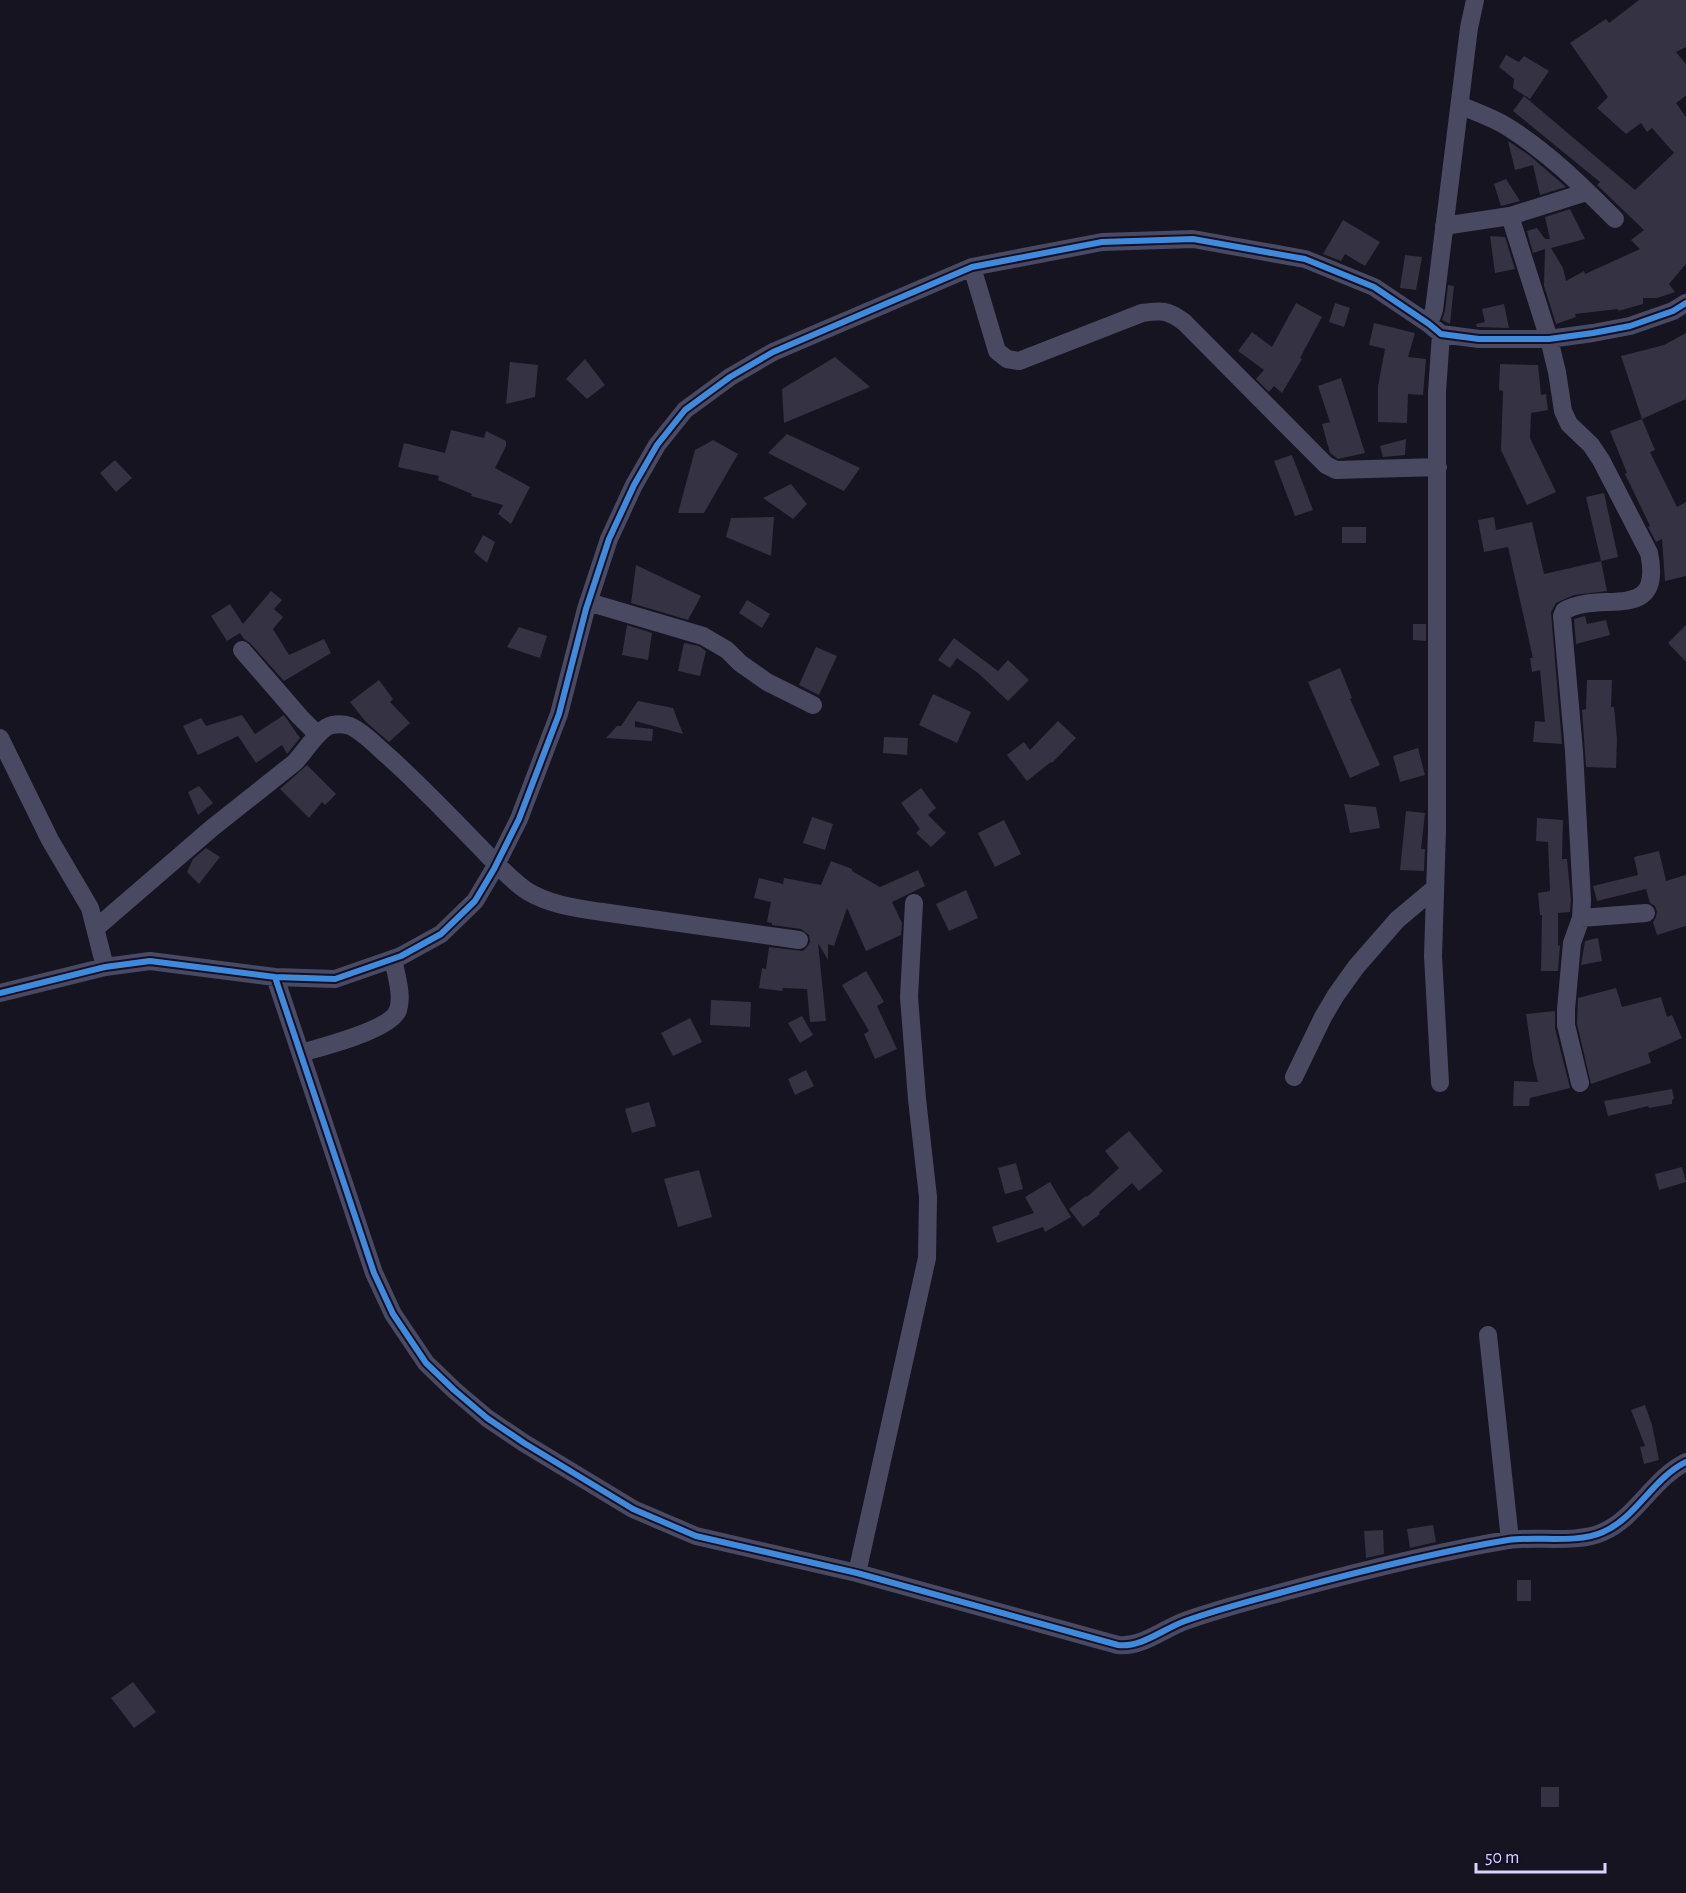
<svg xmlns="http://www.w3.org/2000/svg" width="1686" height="1893" font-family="'Alegreya Sans',sans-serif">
	<rect width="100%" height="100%" fill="#161421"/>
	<path fill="#343243" d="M1639 0H1686V47L1676 52 1686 64V96L1676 103 1686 117V264L1669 284 1675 292 1657 298H1643V304L1618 311V309L1575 314 1576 317 1556 324 1544 286 1545 249 1533 253 1527 231 1537 228 1545 239H1550L1545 217 1570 209 1585 239 1551 248 1563 268 1566 281 1584 271 1585 274 1640 249 1631 240 1644 230 1597 185 1600 182 1513 111 1524 96 1635 190 1674 153 1652 128 1647 132 1641 123 1626 134 1597 108 1608 97 1570 43 1606 19 1609 23Z
		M1506 55 1519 62 1524 56 1549 71 1530 99 1513 88 1514 79 1499 67Z
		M1508 141 1529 155 1566 187 1540 195 1533 165 1515 170Z
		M1506 179 1520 201 1501 206 1494 184Z
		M1343 220 1380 242 1365 266 1345 254 1341 261 1323 254Z
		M1490 236 1505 237 1515 269 1495 273Z
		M1405 255 1422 257 1416 290 1400 288Z
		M1448 285 1454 286 1450 324 1442 320 1445 311Z
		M1296 303 1322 317 1300 358 1302 359 1282 393 1274 386 1269 392 1256 379 1264 370 1238 351 1252 332 1272 347Z
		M1335 303 1350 308 1344 327 1329 322Z
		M1504 304 1509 328 1477 327 1476 324 1485 322 1482 309Z
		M1374 323 1415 333 1408 357 1426 359 1423 395 1408 394 1407 423 1378 422V386L1385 349 1369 345Z
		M1686 333V399L1642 419 1621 356 1664 345Z
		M835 357 870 387 784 423 782 389Z
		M585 359 605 385 587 399 566 379Z
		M510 362 538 365 535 397 506 404Z
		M1500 364 1538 365 1541 395 1546 394 1548 410 1531 413 1530 438 1556 492 1527 505 1501 450 1503 391 1499 390Z
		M1341 378 1365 453 1338 459 1330 453 1322 424 1330 422 1318 386Z
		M1642 419 1655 450 1650 452 1677 507 1686 502V576L1665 581 1662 539 1656 542 1648 527 1650 526 1625 474 1627 473 1610 431Z
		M451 430 484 438 486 431 506 441V446L495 468 530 487 511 524 498 514 503 505 471 496 472 494 438 480 439 476 398 467 404 443 445 453Z
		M787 434 860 468 844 491 768 453Z
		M1406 439 1405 455 1383 457 1380 446Z
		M713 440 738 454 704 513H678L695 450Z
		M1292 455 1313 510 1295 516 1274 461Z
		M115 460 132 478 116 492 100 473Z
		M791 484 807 504 793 519 763 498Z
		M1604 493 1618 557 1601 561 1586 497Z
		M774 517 771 556 726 537 731 518Z
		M1494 517 1496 530 1532 522 1544 574 1601 561 1607 591 1574 595 1556 603 1551 612 1562 744 1533 742 1535 721 1545 722 1540 670 1532 672 1530 658H1533L1508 547 1484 552 1478 520Z
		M1342 527H1366V543H1342Z
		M483 535 495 542 487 563 474 552Z
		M636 565 701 596 688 620 631 603Z
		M271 591 282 600 274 609 283 617 273 629 289 655 324 639 331 653 284 681 250 643 244 639 240 633 227 641 211 616 230 604 243 624Z
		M747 600 770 614 762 628 739 613Z
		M1585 616 1587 624 1606 620 1610 635 1576 644 1574 619Z
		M1413 624H1426V641L1413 640Z
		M627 625 652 633 648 660 622 655Z
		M1686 625V662L1668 643Z
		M519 627 547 636 540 658 507 647Z
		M954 638 998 671 1008 660 1029 680 1008 701 978 673 957 658 950 668 938 660Z
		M684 643 699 646 706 651 700 676 678 671Z
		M816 647 837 656 819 695 799 685Z
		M1340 668 1352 698 1350 699 1380 765 1350 778 1308 682Z
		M379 680 393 699 390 702 410 723 389 742 366 722 350 702Z
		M1587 680H1612L1611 707H1614L1617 739 1616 768 1586 767 1582 710 1586 709Z
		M933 694 971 712 957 743 919 725Z
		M638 701 673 708 683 734 635 721V727L653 729 652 741 606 738 617 726H621Z
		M242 715 255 734 284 715 300 738 287 754 282 745 256 763 238 736 198 755 183 726 201 718 206 726Z
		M1058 721 1076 738 1052 763 1051 762 1027 781 1007 755 1024 742 1030 750Z
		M884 737 908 738 907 755 883 753Z
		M1418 748 1425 775 1400 782 1393 756Z
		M307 765 336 794 325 805 322 802 309 818 280 789Z
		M199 786 213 803 198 815 188 792Z
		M921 788 936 808 928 815 946 833 931 847 916 833 920 829 901 803Z
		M1344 804 1376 807 1380 828 1350 833Z
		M1406 811 1425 813 1421 849H1425L1424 871 1400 870Z
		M812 817 833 824 825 850 803 843Z
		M1537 818 1563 820 1562 859H1567L1571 900 1570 912 1558 913V946L1560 945 1558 971H1541L1542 915H1540L1538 893 1550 891 1548 842 1536 841Z
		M1004 820 1021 854 995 867 978 833Z
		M206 848 220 857 199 884 187 872 193 859Z
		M1659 851 1666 881 1686 875V926L1657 935 1653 922 1656 917 1657 912 1655 906 1650 903 1646 889 1597 901 1593 886 1638 875 1634 857Z
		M831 861 852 869V871L880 887 918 870 925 886 892 902 902 923 901 935 866 951 847 908 834 946 828 944V960L818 943 826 1021 810 1022 807 989 783 988 782 991 759 988 762 968 766 969 769 947 803 951 807 947 810 942 809 935 801 929 772 925V923L767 922 771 902 754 898 759 878 783 884 784 878 821 885Z
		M966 890 978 918 949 931 936 904Z
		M1598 938 1602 961 1581 965 1585 941Z
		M866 971 884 1002 877 1006 897 1049 875 1059 864 1034 869 1031 842 985Z
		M1616 988 1622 1007 1661 997 1667 1017 1672 1015 1682 1038 1648 1053 1651 1063 1591 1084 1577 1024 1578 998Z
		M711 1000 751 1002 750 1027 710 1025Z
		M1555 1011V1028L1570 1088 1530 1098 1529 1106H1513L1514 1081 1538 1082 1533 1061 1526 1014Z
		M802 1016 813 1035 800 1043 788 1023Z
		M690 1018 702 1042 673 1056 661 1033Z
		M806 1070 814 1086 795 1095 788 1079Z
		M1672 1089 1674 1099 1672 1100V1104L1649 1108 1648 1106 1608 1116 1604 1101Z
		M649 1102 656 1126 632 1133 625 1109Z
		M1129 1131 1163 1171 1139 1191 1132 1183 1099 1212 1100 1214 1083 1227 1069 1209 1086 1196 1087 1197 1119 1168 1105 1151Z
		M1016 1163 1023 1189 1005 1194 998 1168Z
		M1682 1167 1686 1182 1659 1190 1655 1174Z
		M699 1170 712 1217 678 1227 664 1179Z
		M1050 1182 1071 1217 1045 1232 1043 1227 997 1243 992 1227 1034 1213 1025 1197Z
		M1645 1405 1652 1425 1659 1460 1644 1464 1640 1447 1645 1446 1631 1410Z
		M1433 1525 1436 1542 1410 1548 1407 1529Z
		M1383 1530 1384 1554 1366 1558 1364 1531Z
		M1517 1580H1531V1601H1517Z
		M133 1682 156 1712 134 1728 111 1698Z
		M1541 1787H1559V1807H1541Z"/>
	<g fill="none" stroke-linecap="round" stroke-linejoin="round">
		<path stroke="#4a4962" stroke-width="18" d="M1460 105C1475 112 1491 117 1506 126 1547 151 1581 185 1615 219
			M1510 216 1549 339 1557 372 1563 411 1569 424 1591 445 1601 460 1649 553C1664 625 1600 589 1564 611L1562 616 1574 751 1582 900 1581 918 1572 943 1566 1009V1025L1580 1083
			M1444 226 1510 216 1587 192
			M972 267 997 351 1007 359 1019 361 1142 313C1161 310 1168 310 1184 322L1326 465 1336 470 1438 467
			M1429 324 1434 310 1469 28 1475 0
			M588 602 703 636 727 650 740 663 767 682 813 705
			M242 650 300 717 318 735
			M0 738 50 840 90 908 105 967
			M1581 918 1646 913
			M96 928 212 828 294 763C304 754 318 728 332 725 337 724 344 724 350 726 364 732 377 747 389 757 419 784 446 812 474 841 490 857 509 879 527 891 550 905 576 908 602 912L799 940
			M275 977 374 1273 393 1314 426 1363 454 1390 487 1418 524 1443 633 1509 696 1536 857 1573 1118 1645C1141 1648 1163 1629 1185 1621 1221 1608 1258 1599 1294 1589 1365 1570 1436 1552 1508 1540 1536 1536 1577 1544 1603 1532 1636 1518 1653 1478 1686 1462
			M0 993 105 967 150 961 275 977 335 979 401 956 441 934 475 901 494 869 519 819 559 714 586 609 609 539 634 485 657 445 685 410 730 377 773 352 972 267 1102 242 1193 239 1305 259 1374 287 1429 324 1441 334 1479 339H1549L1593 333 1630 326 1673 311 1686 303
			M301 1053C321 1047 391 1030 398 1010 403 996 396 974 393 959
			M1294 1077 1323 1017 1336 995 1356 967 1397 920 1435 888
			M1440 1083 1433 956 1437 830V392L1441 334
			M1488 1335 1510 1540
			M857 1573 927 1258 928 1197 917 1099 909 997 914 903"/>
		<defs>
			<path id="cycleway" d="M275 977 374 1273 393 1314 426 1363 454 1390 487 1418 524 1443 633 1509 696 1536 857 1573 1118 1645C1141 1648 1163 1629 1185 1621 1221 1608 1258 1599 1294 1589 1365 1570 1436 1552 1508 1540 1536 1536 1577 1544 1603 1532 1636 1518 1653 1478 1686 1462
				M0 993 105 967 150 961 275 977 335 979 401 956 441 934 475 901 494 869 519 819 559 714 586 609 609 539 634 485 657 445 685 410 730 377 773 352 972 267 1102 242 1193 239 1305 259 1374 287 1429 324 1441 334 1479 339H1549L1593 333 1630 326 1673 311 1686 303"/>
		</defs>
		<use href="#cycleway" stroke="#130f26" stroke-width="10"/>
		<use href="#cycleway" stroke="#408adc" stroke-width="6"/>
	</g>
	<path d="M1476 1863v9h129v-9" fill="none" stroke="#d9d4ff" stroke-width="3"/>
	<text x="1485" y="1863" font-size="18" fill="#d9d4ff" stroke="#130f26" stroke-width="4.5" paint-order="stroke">50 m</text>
</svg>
